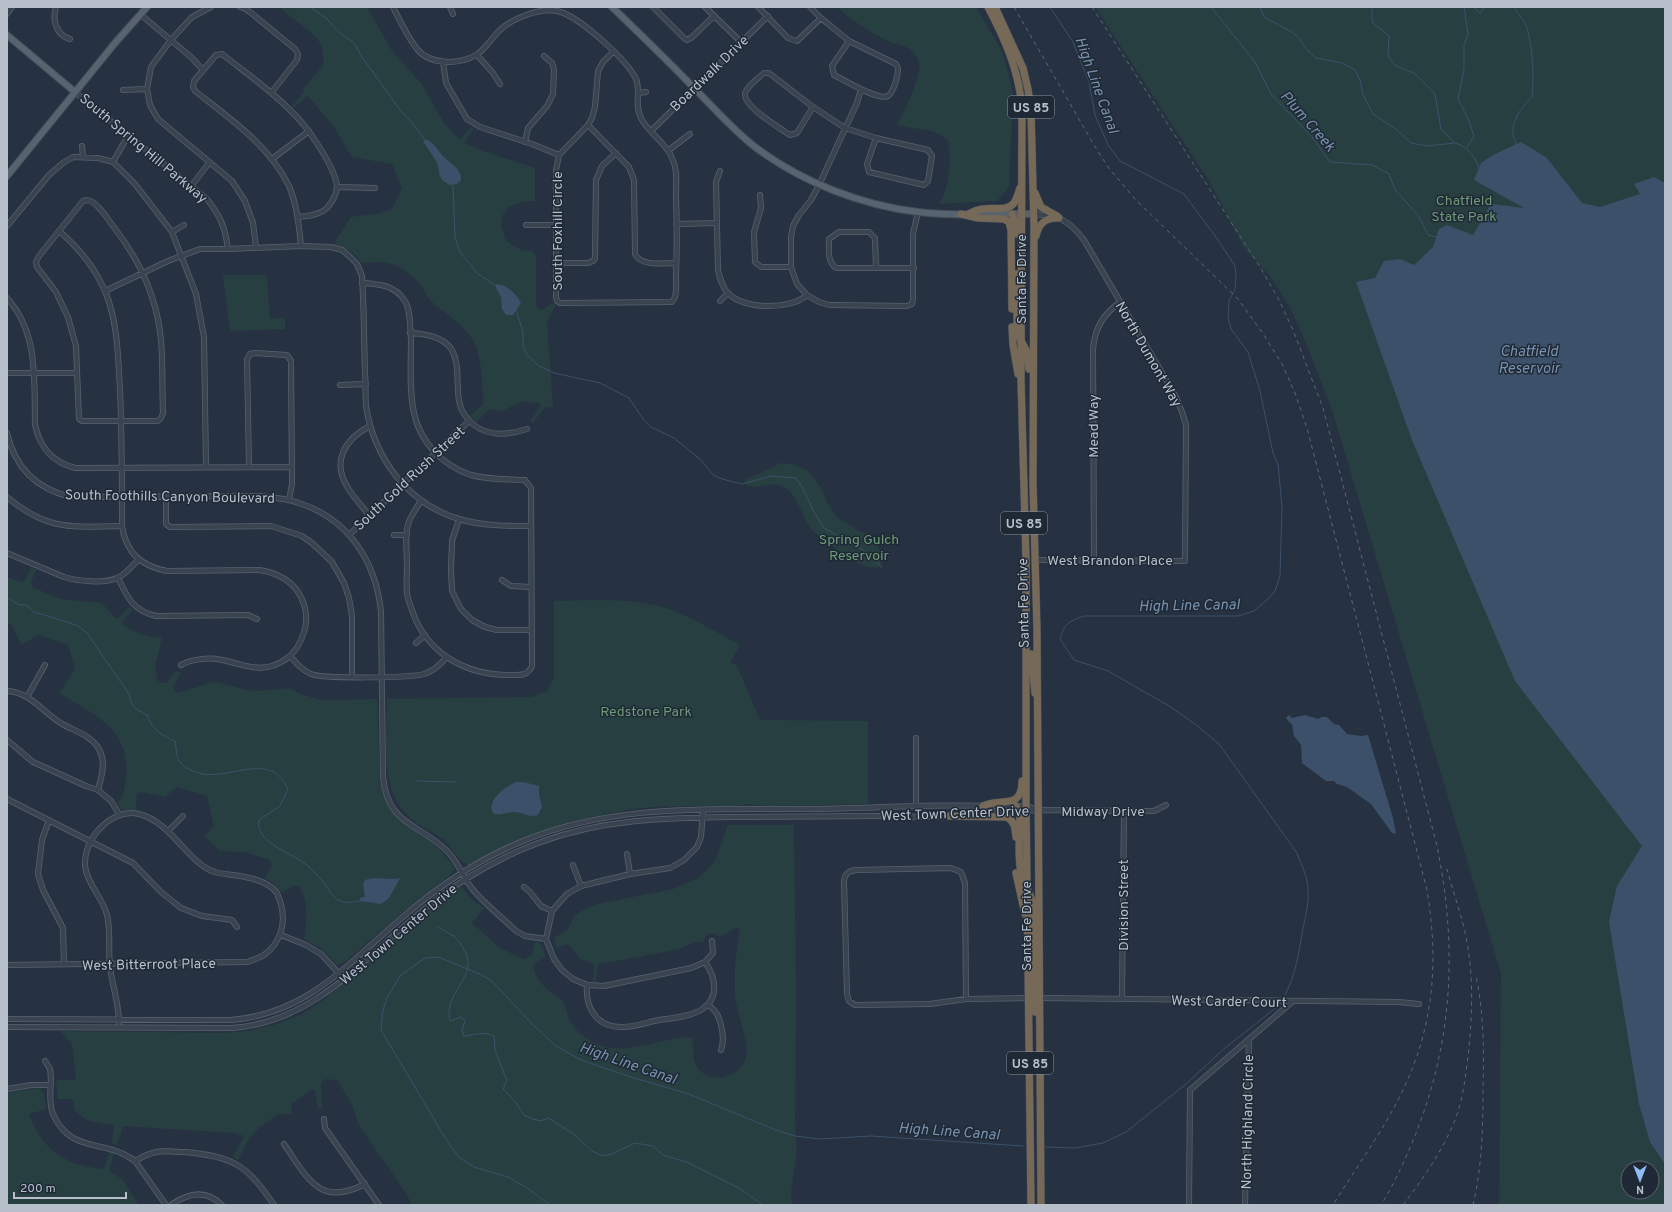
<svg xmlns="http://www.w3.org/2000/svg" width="1672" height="1212" font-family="Overpass,sans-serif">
	<rect width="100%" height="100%" fill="#263241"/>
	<path fill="#283f42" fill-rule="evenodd" d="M279 7H367L392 51 421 83 444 123 460 140 471 127 474 128 464 143 480 150 535 168V201C520 201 503 204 501 223 501 228 505 236 506 241L521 250 532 251 536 256V307L541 310 553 303 556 305 547 321 553 407 544 408 533 423 530 421 540 407 541 403C534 403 527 401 521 402 508 406 505 414 490 409L476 422 470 416 484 403C481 383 483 359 473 340 462 323 445 314 431 301 426 297 425 290 421 285 412 274 398 264 383 262 376 261 368 263 362 263L353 253 334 243 351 217 379 213 392 209 402 188 392 164 352 157 332 124 307 95 294 108 292 106 304 92 303 89 324 64 322 46 316 37Z
		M837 7H976L1003 53 1013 93 1009 187 997 201 939 204C950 187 951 160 948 140L935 132 897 125C904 113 922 75 919 62 918 57 913 51 908 48 902 45 894 44 888 41 870 32 852 21 837 7Z
		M1095 7H1665V1205H1499L1501 974 1332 410 1306 343 1291 309 1270 276 1244 248 1210 182ZM1628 1168H1652V1192H1628Z
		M223 275H264L267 278 270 319 285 318V329L230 331Z
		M781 463 792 464 807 470 822 489 827 503 839 519 853 527 858 531 868 534 876 540 883 560 882 566C865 573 839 551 828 542 821 536 813 533 809 526 801 514 798 498 787 489 775 478 761 491 746 485L745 480Z
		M31 568 36 569 31 583 32 587 60 599 102 603 115 618H119L129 607 133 610 122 621 123 625C136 633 147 638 162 638L155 666 158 681 162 683H167L175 671 181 673 173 687 175 691 178 693 212 682 220 683 247 690 258 691 290 688 300 694 321 700 377 699 380 783C383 793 386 803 392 812 411 836 437 837 454 868L452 874 415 902 342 964H336L321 948 304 939C307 921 309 902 299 886L295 885 282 893 273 883 265 878 272 865 270 860 245 852 220 851 204 836 214 827 207 796 177 787 165 797 140 792 137 794 136 810H123L117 803C124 797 125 787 126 778 131 729 95 715 59 693L75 669 68 645 39 635 21 645 12 625 7 622V577L21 582H24Z
		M554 601C592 601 632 597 669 609 694 618 717 633 740 645L730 662 737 666 760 720 868 721V804L767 806 747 804 738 806C706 807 674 805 643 808 581 815 524 835 469 865 458 863 452 847 444 840 432 831 418 826 408 816 379 790 387 735 387 699L531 697 547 691 554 677Z
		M728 825H794L796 999 795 1124 797 1150 791 1192 792 1205H412L406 1193 360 1127 351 1102 337 1080 325 1079 321 1083 322 1109H318L315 1090H311L291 1104 292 1114H278L260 1127 249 1138 238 1160 233 1157 244 1136 234 1133 123 1126 117 1145 111 1143 115 1125C98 1123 85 1123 74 1109V1102L71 1099H58L56 1080H73L76 1078 72 1044 60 1031 223 1033 248 1031 274 1025 302 1014 325 999 448 894 462 887 470 898 484 908 472 923 500 948 524 959 532 954 535 942H539L542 946 546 957 534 963C532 973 541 984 549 991 552 995 558 996 561 1000 566 1004 567 1014 569 1019 572 1024 576 1030 581 1034 614 1064 653 1038 692 1037 694 1045 692 1058 696 1065 706 1083 729 1080 741 1067 746 1062 747 1053 747 1046L735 998V964L740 930 736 928 720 937 713 933C707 934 705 936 703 942H695L680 949 599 964 597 967 596 982 593 981 594 965 579 958 570 946 566 944 556 948 554 938 569 928 573 918 583 910 598 904 673 889 699 878 715 861Z
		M40 1088 44 1093 46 1109 29 1114C41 1150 67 1166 104 1169L109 1152 114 1153 109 1171 122 1179 139 1205H7V1093Z"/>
	<path fill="#3c5169" d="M426 139C434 143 437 149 442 155 449 163 462 168 461 180L457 184 450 185C435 177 442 173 436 161 432 155 428 148 423 142Z
		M1521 142 1547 158 1582 203 1600 207 1640 194 1634 184 1654 177 1665 183V1164L1650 1142 1639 1104 1609 922 1617 886 1642 846 1515 681 1412 440 1356 282 1375 278 1384 261 1400 259 1414 265 1433 247 1439 229 1447 225 1473 235 1491 204 1524 208 1474 180 1481 163 1493 155Z
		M497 284C508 285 516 294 521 303L513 315H506L502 309 501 297 495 286Z
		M1289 715 1292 718 1305 715 1318 719 1322 717H1327L1334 724 1339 725 1347 734 1361 736 1368 735 1393 818 1396 834 1392 833 1371 804 1347 787 1337 784 1334 781H1326L1302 763 1301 745 1294 736 1292 724 1289 722 1286 718Z
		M516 782H523L539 786V794L542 807 538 815C529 818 524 813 516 812 507 811 500 817 493 813 486 800 506 786 516 782Z
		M373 878C382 878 391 880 400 878L389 898 381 904 360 901V898L365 897 363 884 365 880Z"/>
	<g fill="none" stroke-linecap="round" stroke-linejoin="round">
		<path stroke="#3c5169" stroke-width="1" d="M310 7 326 18 340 33 354 43 362 57 400 110 413 124 425 140
			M1050 7 1073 42 1089 82 1095 115 1108 145 1120 161 1184 194 1218 240 1235 266 1236 277 1235 289 1229 301 1228 317 1231 329 1248 352 1260 391 1273 453 1278 464 1282 507 1280 576 1275 591 1268 599 1254 611 1238 616H1084C1069 621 1064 624 1060 639L1074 660 1108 671 1171 707 1195 724 1219 744 1297 853C1301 864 1307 875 1308 888 1309 902 1306 915 1303 928 1299 952 1296 975 1284 997
			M1211 7 1255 62 1271 94 1313 138 1330 162 1372 165 1389 174 1395 190 1418 215 1428 235 1436 237
			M1260 7 1264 17 1292 32 1299 38 1307 50 1316 58 1342 63 1355 70 1360 80 1363 95 1373 114 1396 129 1411 143 1427 146 1455 143C1466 146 1476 157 1479 168
			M1372 7V22L1389 36 1388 56 1396 66 1414 73 1435 94 1441 129 1455 143
			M1464 7 1468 34 1464 45V69L1458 99 1469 121 1474 136 1467 148
			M1474 7 1476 10 1480 13 1485 7
			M1514 7C1518 14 1525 21 1527 28 1533 49 1534 77 1532 97 1519 110 1506 127 1517 145
			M453 185 455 237 460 252 477 273 496 286
			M516 310 523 332V345L527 355 539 366 554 373 600 383 629 398 643 419 651 427 674 438 702 461 713 475 722 479 742 484 771 476 796 478 802 487 814 512 824 528 870 554 882 568
			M7 597 19 605H26L34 612 64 621 78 626 87 633 129 694C132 708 134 708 147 715 151 728 163 737 175 741 177 749 175 755 180 762 182 765 186 767 189 769 221 789 268 745 288 789L280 806 259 820C254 843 295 854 308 866 314 871 320 878 325 884 329 890 332 897 339 900 345 904 352 902 360 901
			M417 781 456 782
			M438 927C443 930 448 933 454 936 457 938 461 944 463 948 482 976 442 992 450 1021L461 1017 465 1021 462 1030 464 1036C475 1035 484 1031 494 1036L495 1050 507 1081 503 1089 514 1100 524 1115 533 1119 540 1121 549 1118 576 1136 592 1151 602 1156 612 1154 635 1143 653 1146 663 1155 689 1163 739 1188 763 1205
			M1046 1147 1075 1148 1103 1143 1126 1132 1186 1084 1225 1048 1278 1006
			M550 1205 527 1188 508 1177 474 1167 460 1158 450 1146 381 1030 383 1010 387 998 400 976 425 958 438 957 480 974 492 981 531 1023 556 1046 581 1060 634 1078 686 1093 776 1130 795 1136 820 1139 871 1136 1023 1146"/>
		<defs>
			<path id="minor" d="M56 7C52 20 56 35 70 39
				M211 7 192 17 170 41 151 67 147 89 150 105 158 119 232 181 245 201 253 223 256 247
				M240 7 244 8 250 12 295 49 298 54 297 60 271 93
				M393 7C400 21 407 36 417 49 430 65 459 65 476 55 485 50 491 39 499 31 511 19 540 7 557 11 578 15 627 60 636 79 641 91 634 105 641 118 648 133 666 142 672 158 678 170 676 183 676 196 677 223 677 249 676 275 676 282 677 290 675 297 675 297 673 301 672 302L560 303 557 301 556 297V170L559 155 588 125 592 118 595 107 598 71 603 62 613 52
				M450 7 453 14
				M653 7 684 38 687 40 691 38 714 16
				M705 7 741 42
				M758 7 788 38 797 41 821 18
				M810 7 821 18 849 41 896 64 898 68C898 75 894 92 888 96 878 101 844 80 834 75L832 66 849 41
				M7 14 12 7
				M140 14 192 58 203 70
				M477 55 493 73 500 84
				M443 62 446 83 467 119 480 127 532 144 559 155
				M764 73H769L813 107 797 133 790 135C780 128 738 104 746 91 750 84 758 78 764 73Z
				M861 89 857 103 819 185 811 200 799 215 793 226 791 237V267L797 284 807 295 819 302 829 305 907 306 912 304 913 299V234L918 212
				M123 90 147 89
				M75 92 207 199C221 217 225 227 228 249
				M638 93 646 92
				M813 107 845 128 876 138
				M588 125 629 167 634 180 635 254C641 267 664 263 676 263
				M651 131 768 16
				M876 138 928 150 932 156 928 181 924 185 869 172 867 164Z
				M525 142 528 128 547 106 553 94 554 69 552 63 544 56
				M82 146 83 157
				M669 150 690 134
				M272 159 309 131
				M113 162 129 134
				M720 171 716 182 718 270C720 278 722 287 728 293 743 310 791 310 807 295
				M192 185 209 163
				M337 187 375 188
				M760 195 761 208 754 232 755 262 761 267H791
				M88 200C98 203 107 218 113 226 139 259 157 298 161 340 163 364 162 389 163 413L161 418 158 421H82L79 419 76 346 68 317 56 292 37 267 36 262 39 256 83 201Z
				M1033 214C1059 216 1068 219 1084 240L1175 395 1182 412 1186 425 1185 561 1035 560
				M298 217C307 216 320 215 327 208 332 202 337 194 337 186 335 167 307 126 293 113 272 91 246 73 222 54L216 55 194 81 193 87 195 91C230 119 269 145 289 186 297 205 299 226 301 246
				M677 224 717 223
				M526 225H555
				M7 226 49 175 63 163 73 157 98 158 113 162 135 184 172 232 196 294 204 337 206 467
				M59 231C78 247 95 268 105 291 118 323 118 356 120 390 122 435 122 481 122 526 126 553 141 566 167 571L259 570C273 572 286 577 296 589 305 601 309 617 304 632 301 642 295 653 286 659 263 675 246 665 222 660 209 657 192 659 181 665
				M172 232 184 225
				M839 232H869L875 238 876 268H836C827 261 829 250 829 239Z
				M555 263H588L593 261 595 258 596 180 602 166 616 153
				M876 268H914
				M362 283C379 284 395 285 405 301 411 311 410 329 411 340 411 364 409 390 414 413 420 442 443 466 471 475 489 480 507 479 525 480L531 488 532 666C527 677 519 675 509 675 466 675 428 654 413 613 411 606 407 599 407 592 406 583 407 574 407 565 407 551 404 532 410 519 413 513 417 507 421 501
				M105 291 168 261 200 249H228L301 246 331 247 342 250 349 256 357 264 362 276C364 308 364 341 365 373 366 384 365 396 366 406 374 458 408 504 459 519 482 526 507 526 531 526
				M7 298C39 333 34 381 35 425 40 448 52 462 75 468L292 467
				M720 301 728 293
				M410 333C425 334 443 336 452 350 461 367 455 387 460 405 461 410 464 414 467 418 482 437 506 436 527 429
				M7 373H77
				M340 385 366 384
				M7 433C15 468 36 489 71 497L256 496C270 497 285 498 299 503 349 519 376 562 381 612L383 776C387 827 421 823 449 853 459 864 464 880 474 891 487 906 503 918 516 931L525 936 546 939
				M249 467 247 359 250 354 255 353 287 355 291 361 292 484 289 500
				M7 497C47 531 72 527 122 526
				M166 497V524L170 527 271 526 302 536 312 543 332 562 344 583 349 598 352 616V677
				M369 515C362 506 354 498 348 488 331 461 345 439 370 426
				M459 519 452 541 451 570 452 591 461 609 472 620 485 627 497 630H531
				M349 535 469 421
				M394 535H407
				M7 553 64 577C77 581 104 584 117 578 125 575 132 566 138 560
				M1094 560 1093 349C1095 327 1103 315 1120 302
				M118 578C128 598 132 610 156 616L248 615 257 619
				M502 580 511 586 531 587
				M416 643 425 635
				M290 656C297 664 302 670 311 674 322 679 411 678 424 674 434 671 440 665 446 658
				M7 691C31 692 44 714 64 725 75 731 89 735 97 746 107 760 102 775 98 790
				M27 697 45 665
				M7 740 33 762 86 786 98 790 111 801 119 814
				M7 799 133 863 161 892 181 908 202 916 232 920 237 927
				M916 805V738
				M703 810 701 837 697 847 684 860 670 868 630 874 581 886 567 894 552 911 546 939 554 959 562 970 573 979 587 985 604 986 691 968 705 962 713 953 712 941
				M969 813 1038 810 1154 811 1166 805
				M49 820 42 840 38 874 43 890 63 928 64 965
				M168 831 183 816
				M627 854 630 874
				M573 865 581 886
				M524 887 530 892 541 906 552 911
				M281 935 306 945 321 954 344 979
				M7 965C87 964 167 963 247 962 253 960 259 958 264 955 281 943 287 921 280 901 279 899 278 895 277 893 267 880 247 877 233 875 227 874 221 874 215 872 188 864 172 822 139 814 110 807 79 843 86 871 90 887 103 899 107 915 111 930 108 950 110 966 112 986 119 1002 119 1023
				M587 985C585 1008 597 1028 623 1027 635 1027 648 1022 659 1020 672 1018 689 1017 701 1010 720 998 716 978 705 962
				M1039 998 1399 1002 1419 1004
				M966 999 965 883 961 872 951 868 857 870C849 871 845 873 844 881L847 994 849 1001 855 1005 930 1004 966 999 1029 998
				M1122 999 1124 811
				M708 1004C711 1007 714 1010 717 1014 722 1024 725 1040 721 1050
				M7 1019 231 1020C308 1014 348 963 404 916 439 886 479 859 523 841 615 803 710 810 807 809 843 809 879 807 915 806 952 805 989 806 1027 806L1037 810
				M7 1027 231 1028C314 1023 364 958 423 910 458 881 496 859 538 843 605 818 669 818 739 817 786 817 833 816 880 816 903 816 927 818 950 816
				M45 1061C46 1063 49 1066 50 1069 53 1082 47 1100 53 1114 71 1155 105 1138 135 1161L166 1205
				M7 1089 31 1085H50
				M324 1119 325 1128 379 1205
				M284 1144C307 1177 319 1208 365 1184
				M135 1161C155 1149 162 1151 184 1152 233 1156 247 1165 274 1205
				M171 1205C188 1193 206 1189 222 1205
				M1189 1205 1190 1090 1292 1002
				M1245 1205 1249 1040"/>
			<path id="major" d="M612 7C640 34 667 60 694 88 714 108 732 129 755 147 802 182 860 205 918 212 956 217 995 213 1033 214
				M7 35 75 92
				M7 176 115 43 147 7"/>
			<path id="highway" d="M988 7C1005 39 1019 71 1022 108L1021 380 1026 560V802L1031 1205
				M995 7 1023 68 1028 89 1031 111 1034 227 1033 483 1037 630 1041 1205
				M1035 193 1041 207 1057 216
				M961 214 978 218 1004 219 1009 222 1011 230 1012 309
				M968 214C973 212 978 209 983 209 993 207 1007 212 1014 203 1017 199 1018 193 1020 188
				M1012 214 1017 226V234
				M1036 236C1039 223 1046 217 1059 218
				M1017 274V333L1027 352 1029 369
				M1012 327 1013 345 1018 374
				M1031 654 1035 693
				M983 806C1000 797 1022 811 1022 781
				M1016 806 1020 812C1020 833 1017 857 1022 878 1025 888 1032 894 1033 906L1035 1012
				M949 816 1007 817C1015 822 1015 828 1016 837
				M1016 873 1025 914"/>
		</defs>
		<use href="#minor" stroke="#58626e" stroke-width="6"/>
		<use href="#major" stroke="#444d5a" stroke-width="8"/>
		<use href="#highway" stroke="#454f5b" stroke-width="8"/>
		<use href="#minor" stroke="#3a4450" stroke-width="4.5"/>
		<use href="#major" stroke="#586370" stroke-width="6"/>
		<use href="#highway" stroke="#766957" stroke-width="7"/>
		<path stroke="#5c6877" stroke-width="1" stroke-dasharray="4 4" stroke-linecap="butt" d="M1014 7 1094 145 1108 167 1135 199 1238 299 1264 335 1282 364 1295 393 1307 428 1427 890C1439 963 1434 1027 1401 1094 1383 1131 1355 1169 1333 1205
			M1092 7 1260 267 1279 300 1293 330 1323 408 1437 846C1458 949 1453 1045 1412 1143 1403 1164 1393 1186 1381 1205
			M1403 1205C1423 1179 1443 1150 1455 1120 1463 1100 1465 1079 1468 1057 1472 1019 1474 981 1467 942 1463 918 1453 893 1447 869
			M1473 1205C1482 1166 1483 1128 1483 1089 1484 1051 1484 1013 1476 976"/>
	</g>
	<g text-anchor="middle" stroke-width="3" stroke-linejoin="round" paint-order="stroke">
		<g fill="#1f2936" stroke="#89929e" stroke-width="1">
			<rect x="1008" y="96" width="46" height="22" rx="3"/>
			<rect x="1001" y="512" width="46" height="22" rx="3"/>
			<rect x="1007" y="1052" width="46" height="22" rx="3"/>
		</g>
		<g font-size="13" font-weight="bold" fill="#b7bfcb">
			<text x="1031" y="112">US 85</text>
			<text x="1024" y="528">US 85</text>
			<text x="1030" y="1068">US 85</text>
		</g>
		<g font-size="14" fill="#b7bfcb" stroke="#1f2936">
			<text transform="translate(709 73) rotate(-44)" y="5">Boardwalk Drive</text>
			<text transform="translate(144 148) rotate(40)" y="5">South Spring Hill Parkway</text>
			<text transform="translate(557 231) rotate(-90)" y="5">South Foxhill Circle</text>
			<text transform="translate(1021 279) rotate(-90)" y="5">Santa Fe Drive</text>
			<text transform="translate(1149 354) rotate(60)" y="5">North Dumont Way</text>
			<text transform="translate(1093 426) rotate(-90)" y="5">Mead Way</text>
			<text transform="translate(409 478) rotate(-43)" y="5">South Gold Rush Street</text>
			<text transform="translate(170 496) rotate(1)" y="5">South Foothills Canyon Boulevard</text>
			<text x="1110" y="565">West Brandon Place</text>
			<text transform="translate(1023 603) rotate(-91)" y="5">Santa Fe Drive</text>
			<text x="1103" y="816">Midway Drive</text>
			<text transform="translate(955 813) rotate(-2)" y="5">West Town Center Drive</text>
			<text transform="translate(1123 905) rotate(-90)" y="5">Division Street</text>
			<text transform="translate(1026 926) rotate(-90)" y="5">Santa Fe Drive</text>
			<text transform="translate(398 934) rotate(-40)" y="5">West Town Center Drive</text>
			<text transform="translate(149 964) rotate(-1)" y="5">West Bitterroot Place</text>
			<text transform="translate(1229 1001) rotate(1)" y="5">West Carder Court</text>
			<text transform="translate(1247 1122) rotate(-89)" y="5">North Highland Circle</text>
		</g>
		<g font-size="14" fill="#6e9b77" stroke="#1f2936">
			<text x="1464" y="205">Chatfield<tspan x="1464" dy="16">State Park</tspan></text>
			<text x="859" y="544">Spring Gulch<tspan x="859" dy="16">Reservoir</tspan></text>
			<text x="646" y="716">Redstone Park</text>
		</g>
		<g font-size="15" font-style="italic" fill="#7891ad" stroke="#1f2936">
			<text transform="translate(1097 85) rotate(70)" y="5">High Line Canal</text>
			<text transform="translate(1308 121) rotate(49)" y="5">Plum Creek</text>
			<text x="1529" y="356">Chatfield<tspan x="1529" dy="17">Reservoir</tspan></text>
			<text transform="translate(1189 605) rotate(-1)" y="5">High Line Canal</text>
			<text transform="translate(628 1063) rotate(19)" y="5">High Line Canal</text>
			<text transform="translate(949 1131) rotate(4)" y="5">High Line Canal</text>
		</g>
	</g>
	<rect width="1672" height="1212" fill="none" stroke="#b7bfcb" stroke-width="16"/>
	<g transform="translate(1640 1180) rotate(180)"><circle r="19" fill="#1f2936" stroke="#5c6572"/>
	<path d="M0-3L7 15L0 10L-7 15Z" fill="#90bbf7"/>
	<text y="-6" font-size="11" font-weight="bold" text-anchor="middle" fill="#b7bfcb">N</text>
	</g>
	<path d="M14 1192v6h112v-6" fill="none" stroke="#b7bfcb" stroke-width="2"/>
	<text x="20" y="1192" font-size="12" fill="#b7bfcb" stroke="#1f2936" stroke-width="3" paint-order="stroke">200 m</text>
</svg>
